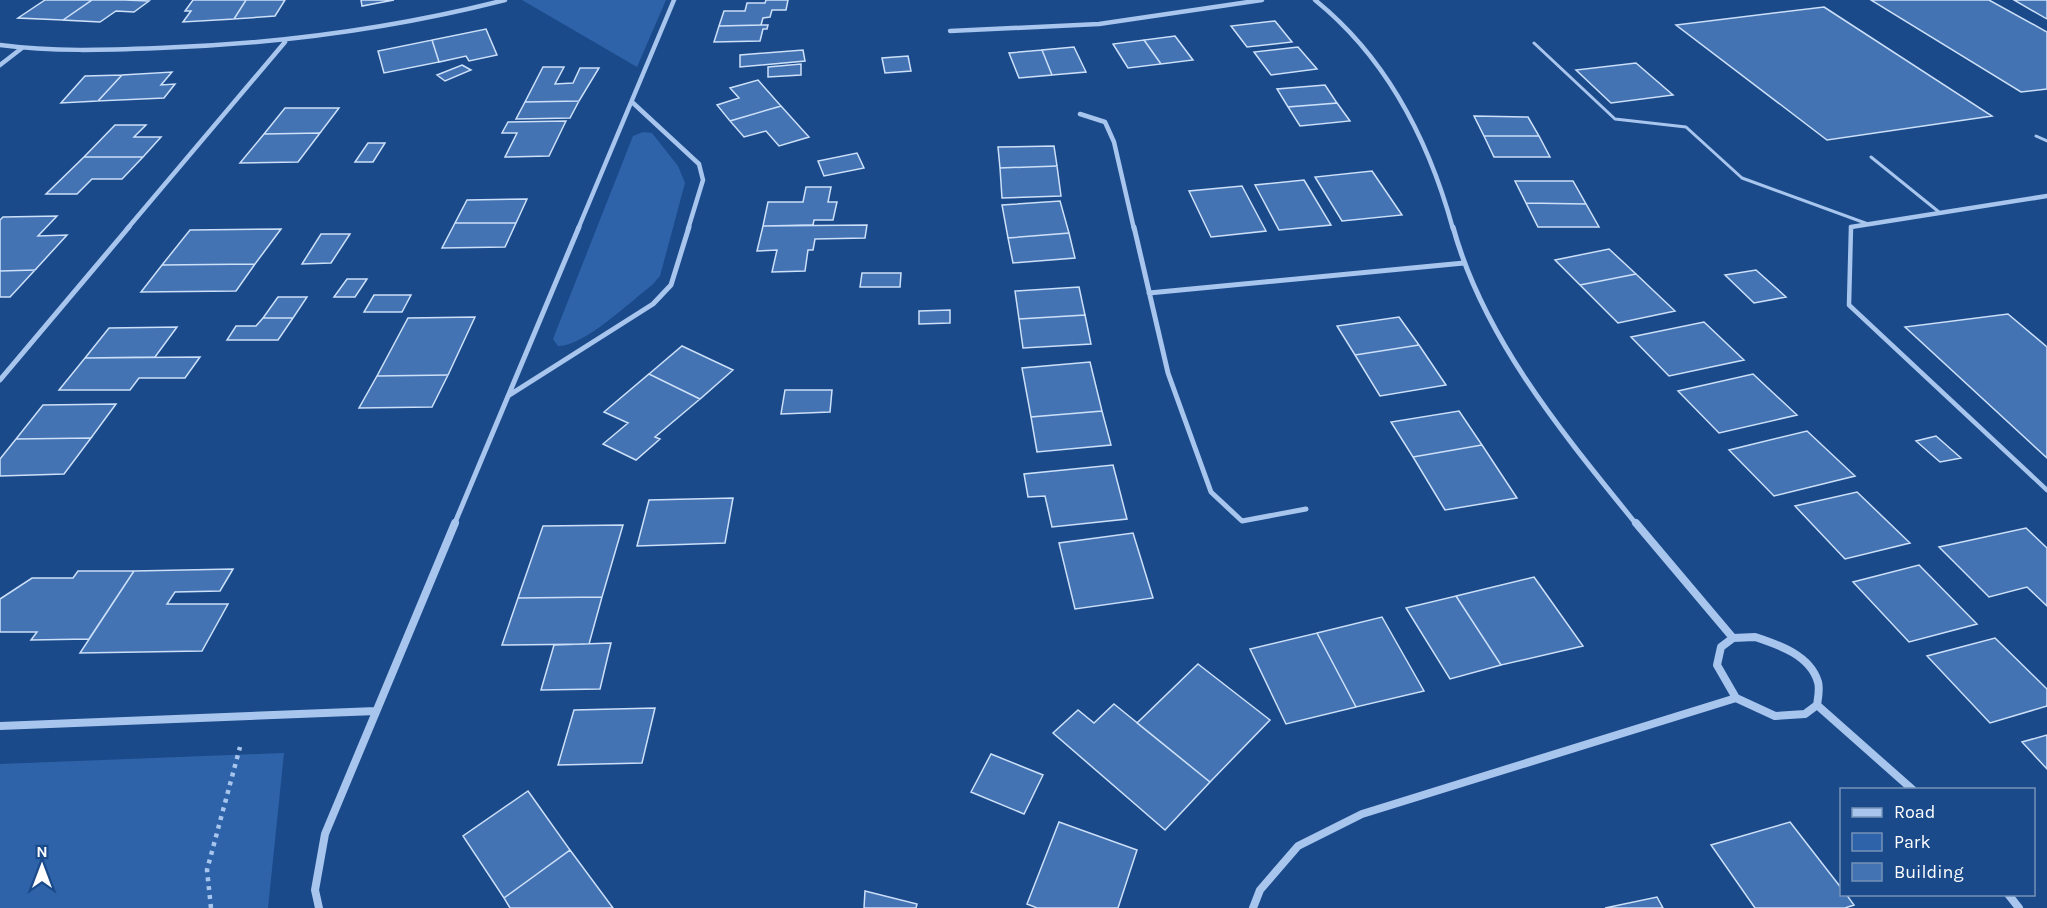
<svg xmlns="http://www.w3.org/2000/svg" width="2047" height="908" font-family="Karla,sans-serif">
	<rect width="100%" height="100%" fill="#1b4a8b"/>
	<path fill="#2e63a9" d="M522 0H666L637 67Z
		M643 132 652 133 678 166 685 183 660 276 652 285C630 302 583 347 558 346L553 339 633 136Z
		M284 753 268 908H0V764Z"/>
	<path fill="#4473b3" stroke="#cce0f9" stroke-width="1.5" d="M45 0H92L63 20 18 18Z
		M92 0H125L149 1 134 12 116 11 100 22 63 20Z
		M193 0H246L234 19 183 22 191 11H185Z
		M246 0H285L275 16 234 19Z
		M361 0H394L362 6Z
		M766 0H788L786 10H772L770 17 763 18 761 25 719 26 724 11H745L747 3H765Z
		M1871 0H1989L2047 32V89L2021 92Z
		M2014 0H2047V19Z
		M1824 7 1992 116 1827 140 1676 25Z
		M1275 21 1292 42 1247 47 1231 26Z
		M768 25 767 29H763L760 41 714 42 719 26Z
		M486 29 497 55 469 61 466 56 439 62 432 40Z
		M1175 36 1193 60 1161 64 1144 40Z
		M432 40 439 62 384 73 378 51Z
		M1144 40 1161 64 1128 68 1113 44Z
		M1074 47 1086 72 1052 75 1042 50Z
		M1298 47 1317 69 1271 75 1254 52Z
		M803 50 805 61 740 67V55Z
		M1042 50 1052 75 1019 78 1009 53Z
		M908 56 911 71 885 73 882 58Z
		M1636 63 1673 95 1611 103 1576 70Z
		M801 64V75L768 77V67Z
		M462 65 471 70 445 81 437 75Z
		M543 67H564L555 84 573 83 580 68H599L579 101 525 102Z
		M172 72 161 85 175 84 164 98 98 101 122 75Z
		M122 75 98 101 61 103 85 76Z
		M758 80 781 106 730 121 717 105 739 98 730 88Z
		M1325 85 1337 103 1288 107 1277 89Z
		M579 101 570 118 516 119 525 102Z
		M1337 103 1350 121 1300 126 1288 107Z
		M781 106 809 137 779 146 766 131 744 137 730 121Z
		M285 108H339L320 133 264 134Z
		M1474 116 1528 117 1539 136H1484Z
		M566 121 549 156 505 157 517 133H502L508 122Z
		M115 125H146L134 137H161L143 157H84Z
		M320 133 298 162 240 163 264 134Z
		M1484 136H1539L1550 157H1494Z
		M368 143H385L373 162H355Z
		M1054 146 1057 166 1000 168 998 147Z
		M857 153 864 168 824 176 818 161Z
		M84 157H143L122 179H92L77 194H46Z
		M1057 166 1061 196 1002 198 1000 168Z
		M1372 171 1402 215 1342 221 1315 177Z
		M1304 180 1331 225 1279 230 1255 185Z
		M1515 181H1573L1586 204 1526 203Z
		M1242 186 1266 231 1211 237 1189 191Z
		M806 187H831L828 202H837L833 220H814L813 225 763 226 768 202H803Z
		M527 199 516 223H455L467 200Z
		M1060 201 1069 233 1008 238 1002 205Z
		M1526 203 1586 204 1599 227H1538Z
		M57 216 38 236 67 235 35 270 0 271V220L3 217Z
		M455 223H516L505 247 442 248Z
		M867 225 865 238 815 239 813 250H808L805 271 772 272 777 250 757 251 763 226Z
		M281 229 255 264 162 265 190 230Z
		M1069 233 1075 258 1013 263 1008 238Z
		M321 234H350L331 263 302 264Z
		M1609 249 1636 274 1580 285 1555 260Z
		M255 264 236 291 141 292 162 265Z
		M35 270 10 297H0V271Z
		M1756 270 1786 297 1754 303 1725 275Z
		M862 273H901L900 287H860Z
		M1636 274 1675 311 1618 323 1580 285Z
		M347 279H367L355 297H334Z
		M1079 287 1085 315 1019 319 1015 291Z
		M374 295H411L402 312H364Z
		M278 297H307L293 318H263Z
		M950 310V323L919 324V311Z
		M2008 314 2047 347V458L1905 327Z
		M1085 315 1091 344 1023 348 1019 319Z
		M475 317 448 375 377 376 408 318Z
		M1399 317 1419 345 1355 355 1337 326Z
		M263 318H293L278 340H227L236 326H256Z
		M1704 322 1744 360 1669 376 1631 337Z
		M177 327 155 357 85 358 109 328Z
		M1419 345 1446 385 1380 396 1355 355Z
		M682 346 733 370 700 399 649 374Z
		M200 357 185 378H139L130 390H59L85 358Z
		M1090 362 1102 411 1031 417 1022 368Z
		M649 374 700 399 655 437 660 439 636 460 603 444 628 423 604 412Z
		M1753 374 1797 415 1719 433 1678 391Z
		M448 375 432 407 359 408 377 376Z
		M785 390H832L830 412 781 414Z
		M116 404 91 438 16 439 43 405Z
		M1102 411 1111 445 1037 452 1031 417Z
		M1459 411 1482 445 1413 457 1391 422Z
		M1807 431 1855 476 1774 496 1729 450Z
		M1936 436 1961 458 1940 462 1916 441Z
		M91 438 64 474 0 476V459L16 439Z
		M1482 445 1517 498 1445 510 1413 457Z
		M1113 465 1127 519 1052 527 1045 496 1028 497 1024 474Z
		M1857 492 1910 543 1845 559 1795 506Z
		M733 498 725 543 637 546 649 500Z
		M623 525 602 597 518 598 543 526Z
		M2026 528 2047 548V606L2027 587 1989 597 1939 547Z
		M1133 533 1153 598 1075 609 1059 543Z
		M1919 565 1977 624 1909 642 1853 582Z
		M233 569 220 591 175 592 167 604H228L202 651 80 653 134 571Z
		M78 571H134L89 639 31 640 37 632H0V599L32 578H73Z
		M1534 577 1583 646 1501 665 1456 596Z
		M1456 596 1501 665 1450 679 1406 608Z
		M602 597 589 644 502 645 518 598Z
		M1382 617 1424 691 1356 707 1317 633Z
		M1317 633 1356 707 1286 724 1250 649Z
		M1995 638 2047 689V706L1990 723 1927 656Z
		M611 643 600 689 541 690 554 645Z
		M1198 664 1270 720 1210 782 1137 723Z
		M1114 704 1210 782 1165 830 1053 733 1078 710 1094 723Z
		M655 708 642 763 558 765 574 710Z
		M2047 735V769L2022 742Z
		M991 754 1043 775 1024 814 971 792Z
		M528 791 570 850 504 898 463 836Z
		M1059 822 1137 850 1118 908H1037L1027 904Z
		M1790 822 1842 889V894H1846L1854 905 1845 908H1755L1711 845Z
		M570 850 613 908H510L504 898Z
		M865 891 917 904 916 908H864Z
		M1657 897 1663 908H1605Z"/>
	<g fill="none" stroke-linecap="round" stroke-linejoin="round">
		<path stroke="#a7c5ed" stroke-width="4.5" stroke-dasharray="4 5" stroke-linecap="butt" d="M211 908 207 870 240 747"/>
		<path stroke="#a7c5ed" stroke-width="3" d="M1534 43 1615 119 1686 127 1742 178 1868 224
			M2036 136 2047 141
			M1871 157 1939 212"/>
		<path stroke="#a7c5ed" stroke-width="4.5" d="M1851 227 1849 305 2047 490"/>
		<path stroke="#a7c5ed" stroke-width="4.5" d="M1315 0C1387 58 1429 141 1453 229
			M950 31 1099 24 1262 0
			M0 45C53 52 106 50 159 48 276 44 391 29 505 0
			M0 65 22 48
			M632 102 699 164 703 180 688 229
			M1080 114 1105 122 1114 142 1134 229
			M1851 227 2047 196
			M127 229 285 42
			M578 229 674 0"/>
		<path stroke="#a7c5ed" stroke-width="5" d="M1134 227 1168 373 1211 492 1242 521 1306 509
			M1453 227C1484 340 1565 436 1637 525
			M1149 293 1464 263
			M0 380 129 227
			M508 396 653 304 671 285 689 227
			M454 525 579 227"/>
		<path stroke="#a7c5ed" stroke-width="8" d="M1636 523 1733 638
			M1755 637C1779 645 1810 655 1818 682 1820 689 1818 698 1817 705L1805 714 1775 716 1736 698 1717 665 1721 647 1733 638Z
			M1817 705 1913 790
			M0 726 376 711
			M2008 894 2019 908
			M319 908 315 890 325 834 455 523
			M1253 908 1260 890 1298 846 1362 814 1736 698"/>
	</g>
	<rect x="1840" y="788" width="195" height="108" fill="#1b4a8b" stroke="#7692b9" stroke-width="1.5"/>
	<rect x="1852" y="808" width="30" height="9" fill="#a7c5ed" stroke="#7692b9" stroke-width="1.5"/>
	<text x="1894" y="818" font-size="18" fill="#ffffff">Road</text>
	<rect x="1852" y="833" width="30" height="18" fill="#2e63a9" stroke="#7692b9" stroke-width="1.5"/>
	<text x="1894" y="848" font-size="18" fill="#ffffff">Park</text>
	<rect x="1852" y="863" width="30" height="18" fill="#4473b3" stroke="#7692b9" stroke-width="1.5"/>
	<text x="1894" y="878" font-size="18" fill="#ffffff">Building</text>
	<g transform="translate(42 866)" stroke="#1b4a8b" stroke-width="4.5" paint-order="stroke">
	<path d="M0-4.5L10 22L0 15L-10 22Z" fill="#ffffff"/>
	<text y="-9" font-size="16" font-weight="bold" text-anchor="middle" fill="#ffffff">N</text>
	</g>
</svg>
